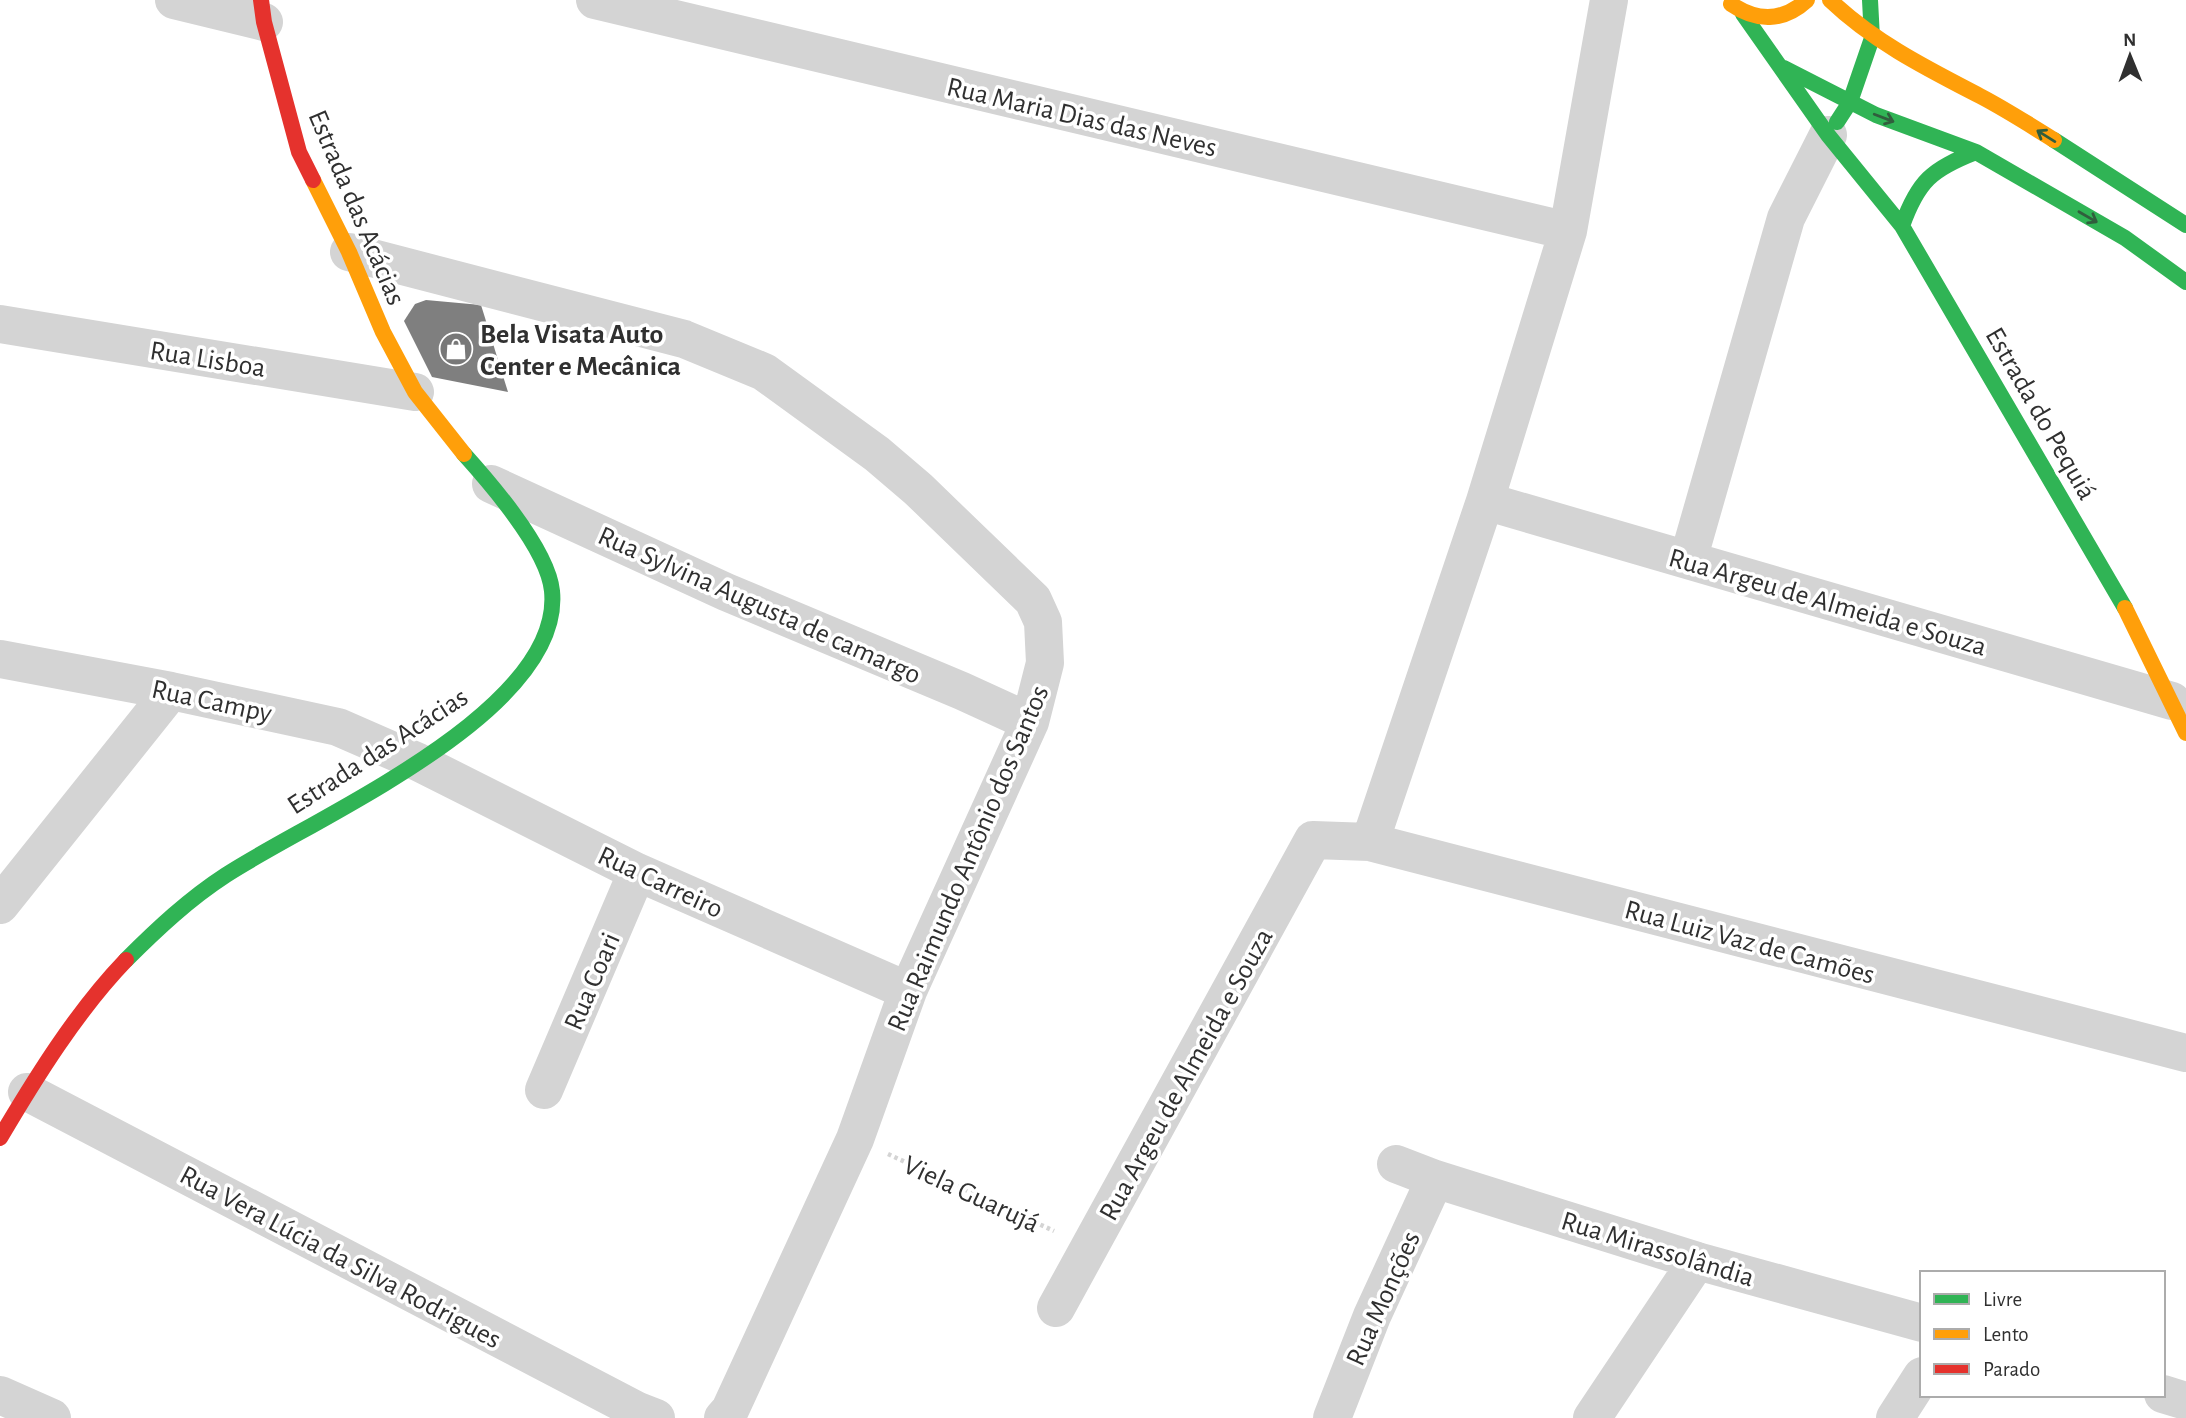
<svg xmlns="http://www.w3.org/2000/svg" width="2186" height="1418" font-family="'Alegreya Sans',sans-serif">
	<rect width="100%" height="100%" fill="#fff"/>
	<path fill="#7f7f7f" d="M426 300 481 305 508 392 432 377 404 321 415 304Z"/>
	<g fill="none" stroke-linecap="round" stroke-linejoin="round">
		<path stroke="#d4d4d4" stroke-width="4.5" stroke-dasharray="3.5 3.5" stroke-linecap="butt" d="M888 1154 1054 1231"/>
		<path stroke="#d4d4d4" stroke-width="38" d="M174 0 264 22
			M595 0 1568 231
			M349 252 684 339 764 372 877 454 918 489 1033 600 1043 622 1045 663 1030 722 908 991 855 1139 730 1410 723 1418
			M0 324 415 392
			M491 484 726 592 962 691 1030 722
			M1485 501 2172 701
			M1688 560 1786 218 1828 135
			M0 659 171 691 338 727 418 762 637 872 908 991
			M1370 842 1485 501 1568 231 1609 0
			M0 905 171 691
			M544 1090 637 872
			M27 1092 638 1411 656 1418
			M1396 1164 1435 1179 1697 1261 1922 1323
			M1056 1308 1313 840 1370 842 2186 1053
			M2163 1394 2186 1401
			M0 1395 52 1418
			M1332 1418 1372 1316 1435 1179
			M1592 1418 1697 1261
			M1895 1418 1922 1376"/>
		<path stroke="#30b455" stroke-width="16" d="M1743 14 1828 135 1902 226 2125 608
			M1784 68 1876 115 1976 152 2125 238 2186 282
			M1837 122 1850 102 1872 38 1870 0
			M2054 140 2186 225
			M1902 226C1918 181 1932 169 1976 152
			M126 960C157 929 189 899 226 875 313 818 564 712 552 591 548 550 491 484 464 454"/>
		<path stroke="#ff9f0a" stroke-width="16" d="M1830 0C1874 42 1926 68 1980 96 2005 109 2030 125 2054 140
			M1731 4C1757 22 1783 22 1807 0
			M313 180 349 252 383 332 415 392 464 454
			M2125 608 2186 733"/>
		<path stroke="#e5322d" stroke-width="16" d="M261 0 264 22 299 152 313 180
			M0 1138C36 1077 77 1011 126 960"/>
	</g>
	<defs><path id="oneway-shaft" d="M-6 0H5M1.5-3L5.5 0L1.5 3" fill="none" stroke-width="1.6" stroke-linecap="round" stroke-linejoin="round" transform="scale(1.75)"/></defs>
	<g stroke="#305e3d">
		<use href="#oneway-shaft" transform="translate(1884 118) rotate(21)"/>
		<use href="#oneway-shaft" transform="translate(2046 136) rotate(-148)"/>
		<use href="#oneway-shaft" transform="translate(2088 217) rotate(30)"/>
	</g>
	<defs>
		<symbol id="shop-disc" viewBox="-11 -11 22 22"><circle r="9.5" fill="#787878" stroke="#fff"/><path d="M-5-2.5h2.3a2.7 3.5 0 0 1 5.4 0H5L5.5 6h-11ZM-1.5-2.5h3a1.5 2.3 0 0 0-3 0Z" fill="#fff"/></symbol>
	</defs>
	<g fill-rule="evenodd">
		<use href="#shop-disc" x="437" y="330" width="38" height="38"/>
	</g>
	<g text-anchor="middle" stroke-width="7" stroke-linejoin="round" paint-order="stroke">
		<g font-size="28" fill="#303030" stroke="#fff">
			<text transform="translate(1082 116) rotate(13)" y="10">Rua Maria Dias das Neves</text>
			<text transform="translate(358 207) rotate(67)" y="10">Estrada das Acácias</text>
			<text transform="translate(208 358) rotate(9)" y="10">Rua Lisboa</text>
			<text transform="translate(2042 413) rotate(60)" y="10">Estrada do Pequiá</text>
			<text transform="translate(1828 601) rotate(16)" y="10">Rua Argeu de Almeida e Souza</text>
			<text transform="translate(760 604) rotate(24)" y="10">Rua Sylvina Augusta de camargo</text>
			<text transform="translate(212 700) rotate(12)" y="10">Rua Campy</text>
			<text transform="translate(377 750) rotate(-33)" y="10">Estrada das Acácias</text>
			<text transform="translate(967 858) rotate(-67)" y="10">Rua Raimundo Antônio dos Santos</text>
			<text transform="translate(661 881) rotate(25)" y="10">Rua Carreiro</text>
			<text transform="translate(1750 941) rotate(15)" y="10">Rua Luiz Vaz de Camões</text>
			<text transform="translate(591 981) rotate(-67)" y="10">Rua Coari</text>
			<text transform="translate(1185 1074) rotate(-61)" y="10">Rua Argeu de Almeida e Souza</text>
			<text transform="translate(972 1193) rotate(25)" y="10">Viela Guarujá</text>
			<text transform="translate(1658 1248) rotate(17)" y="10">Rua Mirassolândia</text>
			<text transform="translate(341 1256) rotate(28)" y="10">Rua Vera Lúcia da Silva Rodrigues</text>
			<text transform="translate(1382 1298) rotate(-66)" y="10">Rua Monções</text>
		</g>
		<g font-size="28" font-weight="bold" fill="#303030" stroke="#fff" text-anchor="start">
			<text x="480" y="343">Bela Visata Auto<tspan x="480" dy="32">Center e Mecânica</tspan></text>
		</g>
	</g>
	<rect x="1920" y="1271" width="245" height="126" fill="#ffffff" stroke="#acacac" stroke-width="2"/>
	<rect x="1934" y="1294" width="35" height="10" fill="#30b455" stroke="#acacac" stroke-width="2"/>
	<text x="1983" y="1306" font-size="21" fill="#303030">Livre</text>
	<rect x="1934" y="1329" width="35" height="10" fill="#ff9f0a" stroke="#acacac" stroke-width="2"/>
	<text x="1983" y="1341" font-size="21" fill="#303030">Lento</text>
	<rect x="1934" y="1364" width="35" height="10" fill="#e5322d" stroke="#acacac" stroke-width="2"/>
	<text x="1983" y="1376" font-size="21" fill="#303030">Parado</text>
	<g transform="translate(2130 56) rotate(359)" stroke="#ffffff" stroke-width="5" paint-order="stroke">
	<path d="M0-5L12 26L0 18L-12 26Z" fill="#303030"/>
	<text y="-10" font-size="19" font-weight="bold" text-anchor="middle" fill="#303030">N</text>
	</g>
</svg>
